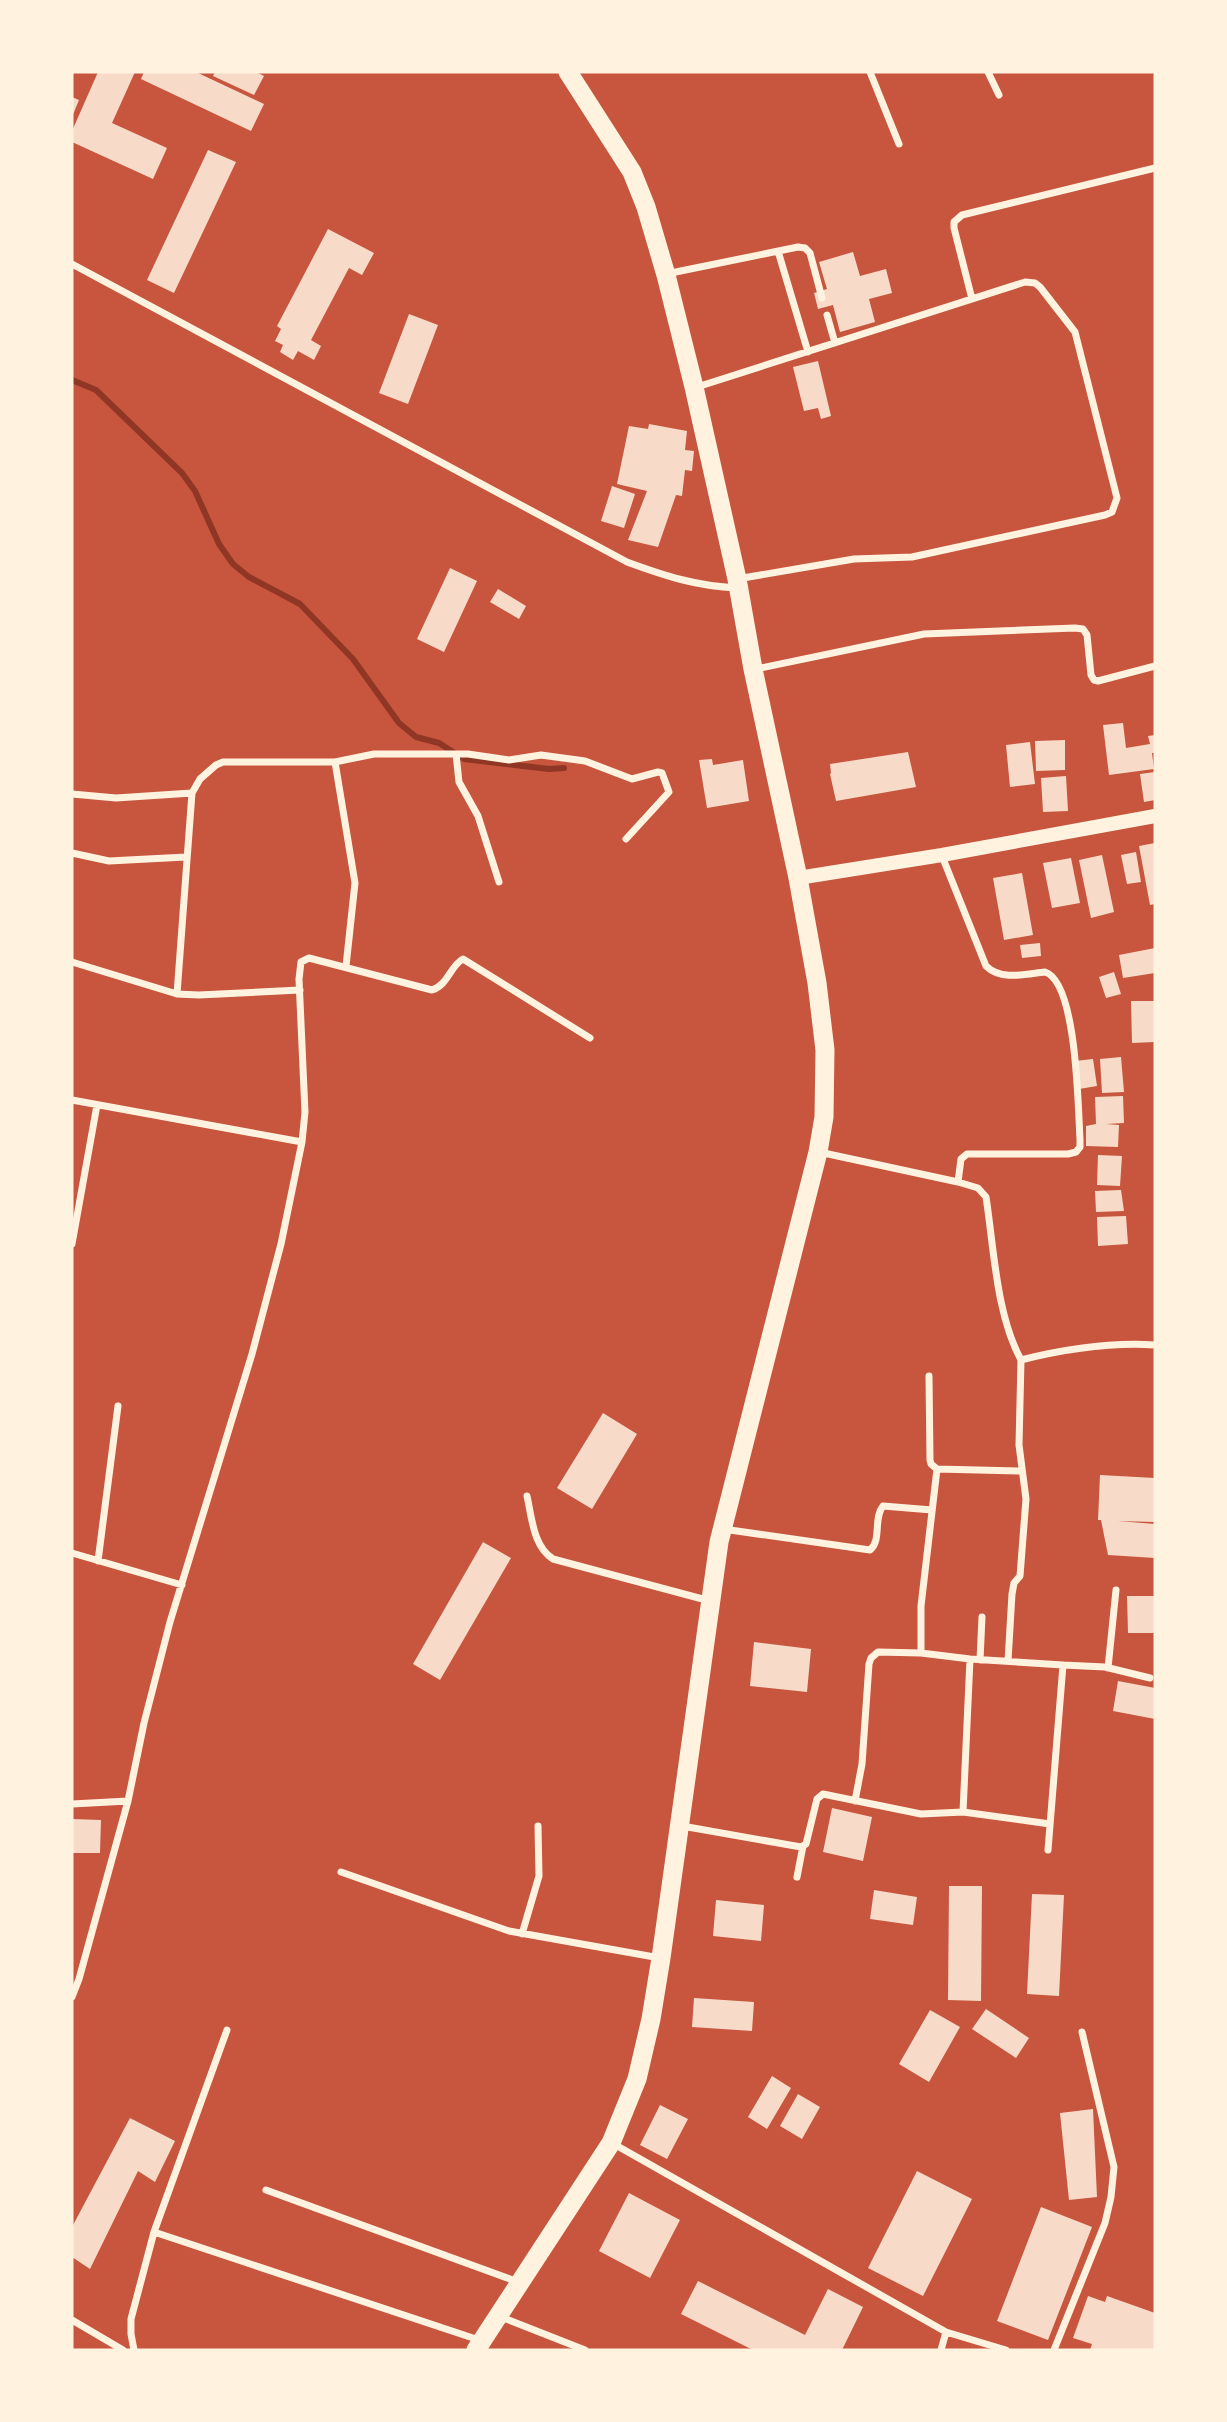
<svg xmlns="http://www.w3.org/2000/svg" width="1227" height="2422" font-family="Signika,sans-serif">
	<rect width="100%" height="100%" fill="#c8553d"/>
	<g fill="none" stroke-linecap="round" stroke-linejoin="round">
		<path stroke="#8f3625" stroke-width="6" d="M72 380 96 390 182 473 195 491 219 544 233 564 249 577 300 604 353 659 399 723 416 737 439 743 464 759 549 769 564 768"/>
	</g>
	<path fill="#f7dbc8" d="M98 72H135L112 123 167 148 153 179 72 142V131Z
		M144 72H196L264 104 251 131 141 79Z
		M215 72H256L264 76 254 95 213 76Z
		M72 97 79 100 72 117Z
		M208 150 236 162 174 293 147 280Z
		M328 229 374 253 362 275 349 268 311 340 321 346 314 360 298 351 293 360 280 352 283 345 275 341 281 329 277 326Z
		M853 252 860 276 886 269 892 293 869 299 875 322 840 332 833 305 818 309 814 293 827 289 819 262Z
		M409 314 438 325 408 404 379 393Z
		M818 361 831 416 821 419 818 408 804 411 793 367Z
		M649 424 687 431 685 450 694 451 692 471 685 470 682 496 676 495 658 547 628 540 647 491 617 484 629 426 648 429Z
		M612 486 635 494 624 528 601 521Z
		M450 568 477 581 444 652 417 639Z
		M498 589 526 606 519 619 490 602Z
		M1123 723 1126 748 1150 744 1148 736 1155 735V753H1152L1154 769 1109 775 1103 725Z
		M1065 740V770L1036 771 1035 741Z
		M1030 742 1035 784 1010 787 1006 745Z
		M908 752 916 787 836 801 830 774 831 773 830 764Z
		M712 759 713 765 743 760 749 801 707 808 699 760Z
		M1155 772V800L1144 802 1140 774Z
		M1066 776 1068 811 1043 812 1041 778Z
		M1155 843V904L1150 905 1139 846Z
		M1136 852 1141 882 1127 884 1121 855Z
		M1102 855 1114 912 1091 918 1079 860Z
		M1071 858 1080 903 1052 908 1043 863Z
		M1022 873 1033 935 1004 940 993 878Z
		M1040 943 1041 956 1022 958 1020 945Z
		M1155 948V973L1123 978 1119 955Z
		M1114 972 1121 994 1106 998 1099 977Z
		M1131 1001H1155V1042L1132 1043Z
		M1121 1057 1124 1092 1102 1093 1100 1059Z
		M1093 1059 1097 1086 1079 1089 1075 1061Z
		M1123 1096 1124 1123 1106 1124 1119 1125 1118 1147 1086 1146V1126L1096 1124 1095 1097Z
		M1098 1155 1122 1156 1120 1186 1097 1185Z
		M1121 1190 1124 1211 1096 1212 1095 1191Z
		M1126 1216 1128 1244 1098 1246 1097 1217Z
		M603 1413 637 1434 592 1509 557 1488Z
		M1100 1475 1155 1478V1522L1118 1521 1155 1524V1558L1108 1555 1101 1520H1098Z
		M483 1542 511 1558 440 1680 413 1664Z
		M1127 1596H1155V1633H1128Z
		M754 1642 811 1649 807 1692 750 1686Z
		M1118 1681 1155 1688V1719L1113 1711Z
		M832 1808 872 1817 863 1861 823 1852Z
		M72 1819 101 1820 100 1853H72Z
		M949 1886H982L981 2001 948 2000Z
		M874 1890 917 1897 913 1925 870 1919Z
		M1032 1894 1064 1895 1059 1996 1027 1994Z
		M716 1900 764 1905 761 1941 713 1936Z
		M694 1998 754 2002 752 2031 692 2027Z
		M986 2009 1029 2038 1016 2058 972 2029Z
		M930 2010 960 2027 929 2082 899 2064Z
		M772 2076 791 2088 767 2129 748 2117Z
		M798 2094 820 2107 802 2139 780 2126Z
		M660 2105 688 2119 667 2159 640 2145Z
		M1093 2109 1097 2197 1069 2200 1060 2113Z
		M130 2118 175 2141 155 2182 138 2171 90 2269 72 2257V2227Z
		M917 2171 972 2199 923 2296 868 2268Z
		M629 2193 680 2220 650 2278 599 2251Z
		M1041 2207 1092 2227 1048 2340 997 2321Z
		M698 2281 805 2335 828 2289 863 2307 842 2350H753L681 2314Z
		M1088 2296 1105 2302 1107 2296 1155 2313V2350H1090L1092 2344 1073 2338Z"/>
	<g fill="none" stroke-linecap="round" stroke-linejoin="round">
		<path stroke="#fff3e0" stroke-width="7" d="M870 72 899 144
			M988 72 999 95
			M778 251 808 352
			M72 264 627 562C665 576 696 586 737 588
			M666 274 798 247 805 248 810 253 822 298
			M972 299 954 228V222L962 215 1155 168
			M827 315 835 343
			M697 387 1025 282 1035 283 1040 287 1075 332 1117 498 1112 512 1105 515 912 557 854 559 737 579
			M756 669 924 634 1075 628 1083 629 1087 635 1091 675 1094 680 1098 681 1155 666
			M456 754 459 782 478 816 499 882
			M335 762 374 754H468L509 760 541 755 585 761 632 779 658 772 662 773 669 792 626 839
			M72 794 116 798 192 793 200 779 216 765 223 762H335L355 883 346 966
			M72 853 109 861 186 857
			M942 856 986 966C1001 981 1026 974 1045 972 1077 982 1078 1108 1080 1139V1147L1076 1152 1068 1154H967L961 1159 958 1182
			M72 962 177 994 199 995 300 990
			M177 994 192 793
			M72 1100 302 1142
			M819 1152 958 1182 978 1188 986 1197C994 1248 996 1314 1021 1360L1019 1445 1026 1499 1020 1576 1014 1583 1012 1594 1008 1661
			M72 1244 97 1105
			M1021 1360C1065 1349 1110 1342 1155 1345
			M937 1469 1021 1471
			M527 1496C532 1518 533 1546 553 1559L710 1601
			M723 1529 870 1550C882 1540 873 1518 883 1506L932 1510
			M72 1553 182 1585
			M98 1561 118 1406
			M921 1653V1606L937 1469 931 1464 930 1460 929 1376
			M980 1660 982 1617
			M1063 1665 1105 1667 1150 1678
			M1108 1668 1116 1590
			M855 1801 862 1764 869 1664 871 1658 878 1652 921 1653 970 1659 1063 1665 1048 1850
			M72 1804 128 1801
			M963 1812 970 1659
			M682 1826 801 1847 806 1844 817 1799 823 1794 921 1814 963 1812 1050 1824
			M341 1872 509 1931 660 1958
			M797 1877 803 1846
			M522 1934 539 1876 538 1826
			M72 1997 79 1979 128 1801 144 1723 170 1622 252 1354 281 1244 302 1142 305 1112 299 979 301 962 309 958 432 990C448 985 450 966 463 959L590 1038
			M612 2143 946 2332 1006 2350
			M266 2190 518 2282
			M154 2232 479 2340
			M501 2317 585 2350
			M72 2320 123 2350
			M134 2350 131 2334V2319L154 2232 227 2030
			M941 2350 946 2332
			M1054 2350 1105 2223 1111 2197 1114 2167 1082 2032"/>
		<path stroke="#fff3e0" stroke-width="14" d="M798 878 942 855 1155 816"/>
		<path stroke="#fff3e0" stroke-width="19" d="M476 2350 611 2143 637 2079 651 2019 661 1958 719 1542 818 1152 824 1117 825 1050 817 983 798 878 753 669 737 579 694 387 666 275 646 207 632 172 568 72"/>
	</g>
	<rect width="1227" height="2422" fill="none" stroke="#fff3e0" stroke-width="147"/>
</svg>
